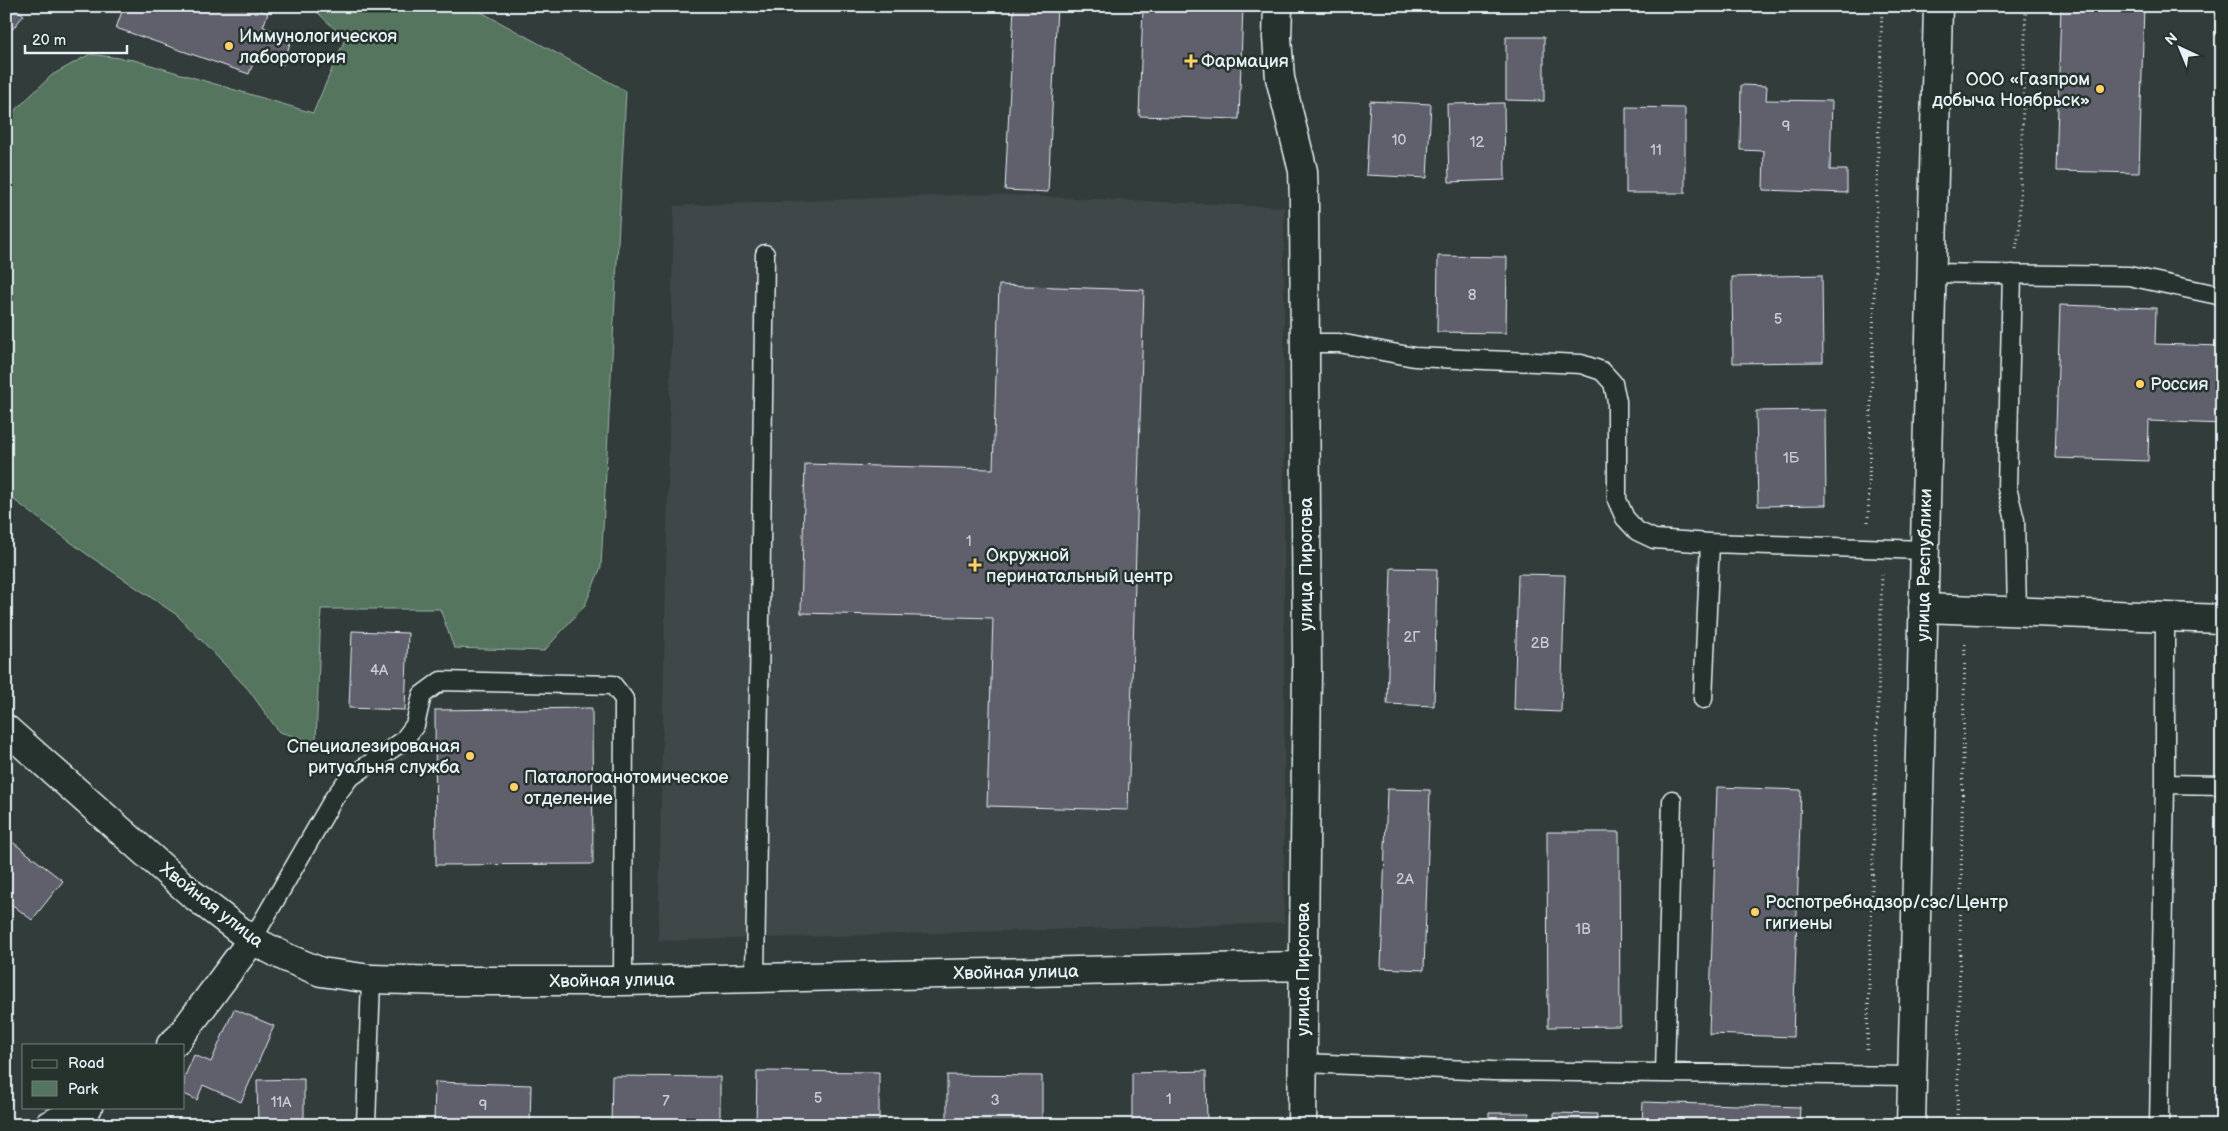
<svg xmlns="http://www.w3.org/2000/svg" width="2228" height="1131" font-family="'Balsamiq Sans',sans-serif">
	<rect width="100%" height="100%" fill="#323c3a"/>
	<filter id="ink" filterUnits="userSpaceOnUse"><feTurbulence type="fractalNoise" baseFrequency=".02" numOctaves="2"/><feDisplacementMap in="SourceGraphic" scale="10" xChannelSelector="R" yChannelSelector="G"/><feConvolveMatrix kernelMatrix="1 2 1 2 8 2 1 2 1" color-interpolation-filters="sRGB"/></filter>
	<g filter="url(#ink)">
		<path fill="#404649" d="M983 194 1284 207V923L658 941 674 206Z"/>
		<path fill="#54755f" stroke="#9eb3ac" d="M311 6H470L626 91 601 567 585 605 544 651 454 648 440 609H321L316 742 279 732 248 689 177 615 88 555 6 494V119L52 75 90 54 134 60 313 113 345 39Z"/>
		<path fill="#615f6c" stroke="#e8f1f8" d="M6 6H13L24 15 6 37Z
			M124 6H248L268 13 263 27 292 37 283 65 256 56 249 74 116 28Z
			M1014 6H1057L1048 192 1005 190Z
			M1143 6H1243L1239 119 1139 116Z
			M2061 6H2144L2139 173 2056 171Z
			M2216 6H2222V35H2215Z
			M1506 37H1544V101L1506 100Z
			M1741 85 1767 86 1766 100 1832 101 1830 170H1847V193L1763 190 1764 151 1740 150Z
			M1370 101 1431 104 1427 178 1366 175Z
			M1504 103 1505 180 1449 182 1447 104Z
			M1626 107 1685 108V193H1626Z
			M1438 256 1507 257 1506 333 1437 332Z
			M1822 275 1823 362 1733 363 1732 277Z
			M999 285 1144 290 1128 810 987 806 993 618 801 613 805 464 993 469Z
			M2060 305 2156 308 2155 344 2222 346V424L2149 421 2148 461 2055 458Z
			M1825 410 1826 505 1758 506 1756 411Z
			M1391 568 1437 569 1434 706 1387 704Z
			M1518 574 1565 575 1561 712 1514 710Z
			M352 631 408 633 405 710 349 708Z
			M592 708 593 864 436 865 435 710Z
			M1717 787 1801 790 1793 1037 1709 1034Z
			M1387 789 1430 790 1424 970 1381 968Z
			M1547 832H1619L1620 1026 1548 1027Z
			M6 837 63 881 32 920 6 900Z
			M234 1009 274 1026 241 1102 203 1085 197 1100 184 1094V1078L194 1055 211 1062Z
			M757 1071 879 1072V1125H756Z
			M1206 1071 1207 1125H1132V1073Z
			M947 1075 1042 1076V1125H947Z
			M612 1076 720 1077V1125H611Z
			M304 1079V1125H258L257 1080Z
			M435 1082 531 1085 530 1125H434Z
			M1643 1102 1800 1107 1799 1125H1642Z
			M1489 1113H1529V1125H1489Z
			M1554 1113 1597 1114 1596 1125H1554Z"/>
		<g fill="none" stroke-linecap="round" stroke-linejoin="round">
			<defs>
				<path id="service" d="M1930 273 2129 276 2222 296
					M2012 274 2007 488 2015 520 2017 612
					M1304 343H1339L1414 357 1581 364 1602 371 1613 383 1617 401V500L1625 518 1637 531 1654 539 1710 543
					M1703 699 1710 543 1924 550
					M2165 784 2222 785
					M252 940 334 798 349 778 403 741 415 725 422 695 441 681 613 685 624 699 623 981
					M755 978 765 254
					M1304 1063 1492 1071 1912 1076
					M1665 1073 1672 800
					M366 1125 371 979
					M2159 1125 2165 784V618"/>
				<path id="minor" d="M1278 6 1277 38 1280 78 1303 171 1304 202 1307 670 1302 1125
					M1923 608 2222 619
					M6 729 192 894 252 940 287 958 321 972 371 979 446 981H623L1303 966
					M171 1045 179 1038 252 940
					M49 1125 88 1107"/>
				<path id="tertiary" d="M1911 1125 1938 6"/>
			</defs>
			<use href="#service" stroke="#e8f1f8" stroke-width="21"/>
			<use href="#minor" stroke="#e8f1f8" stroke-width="31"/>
			<use href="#tertiary" stroke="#e8f1f8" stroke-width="31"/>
			<path stroke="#e8f1f8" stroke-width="3" stroke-dasharray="1 4" stroke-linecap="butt" d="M2016 249 2019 233 2026 6
				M1868 522 1882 6
				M1867 1050 1882 574
				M1957 1125 1965 640"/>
			<use href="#service" stroke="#26332d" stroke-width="18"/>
			<use href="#minor" stroke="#26332d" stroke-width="28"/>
			<use href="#tertiary" stroke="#26332d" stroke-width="28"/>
		</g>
	</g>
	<g fill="#ffd166" stroke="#26332d" stroke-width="2">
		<circle cx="229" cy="46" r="5"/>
		<path d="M1188.5 53.5h5v5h5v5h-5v5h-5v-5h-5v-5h5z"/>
		<circle cx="2100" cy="89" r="5"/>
		<circle cx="2140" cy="384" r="5"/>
		<path d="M972.5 557.5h5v5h5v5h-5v5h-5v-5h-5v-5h5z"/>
		<circle cx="470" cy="756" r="5"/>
		<circle cx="514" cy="787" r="5"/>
		<circle cx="1755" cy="912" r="5"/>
	</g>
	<g text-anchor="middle" stroke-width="5" stroke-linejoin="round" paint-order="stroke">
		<g font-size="15" fill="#c6ccd5">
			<text x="1786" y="131">9</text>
			<text x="1399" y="145">10</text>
			<text x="1477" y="147">12</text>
			<text x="1656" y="155">11</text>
			<text x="1472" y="300">8</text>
			<text x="1778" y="324">5</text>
			<text x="1791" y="463">1Б</text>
			<text x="969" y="546">1</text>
			<text x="1412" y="642">2Г</text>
			<text x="1540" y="648">2В</text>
			<text x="379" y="675">4А</text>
			<text x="1405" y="884">2А</text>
			<text x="1583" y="934">1В</text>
			<text x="818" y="1103">5</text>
			<text x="1169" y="1104">1</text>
			<text x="995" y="1105">3</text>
			<text x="666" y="1106">7</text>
			<text x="281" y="1107">11А</text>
			<text x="483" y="1110">9</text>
		</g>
		<g font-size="18" fill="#e8f1f8" stroke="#26332d" text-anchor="start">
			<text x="239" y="42">Иммунологическоя<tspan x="239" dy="21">лаборотория</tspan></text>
			<text x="1201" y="67">Фармация</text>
			<text x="2090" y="85" text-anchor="end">ООО «Газпром<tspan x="2090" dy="21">добыча Ноябрьск»</tspan></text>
			<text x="2150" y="390">Россия</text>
			<text x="986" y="561">Окружной<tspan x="986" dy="21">перинатальный центр</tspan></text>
			<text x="460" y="752" text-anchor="end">Специалезированая<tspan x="460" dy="21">ритуальня служба</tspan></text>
			<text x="524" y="783">Паталогоанотомическое<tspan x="524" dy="21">отделение</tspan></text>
			<text x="1765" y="908">Роспотребнадзор/сэс/Центр<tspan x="1765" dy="21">гигиены</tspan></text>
		</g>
		<g font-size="18" fill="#e8f1f8" stroke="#26332d">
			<text transform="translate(1306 564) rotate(-90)" y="6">улица Пирогова</text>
			<text transform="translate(1924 565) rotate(-89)" y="6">улица Республики</text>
			<text transform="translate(212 905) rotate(38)" y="6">Хвойная улица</text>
			<text transform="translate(1303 969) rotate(-90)" y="6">улица Пирогова</text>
			<text transform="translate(1016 972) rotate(-1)" y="6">Хвойная улица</text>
			<text transform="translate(612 980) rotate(-1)" y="6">Хвойная улица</text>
		</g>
	</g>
	<rect width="2228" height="1131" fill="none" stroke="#26332d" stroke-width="25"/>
	<rect x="12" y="12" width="2203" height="1106" fill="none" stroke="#e8f1f8" stroke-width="2" filter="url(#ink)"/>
	<rect x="22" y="1044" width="162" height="65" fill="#26332d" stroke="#747f7e"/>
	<rect x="32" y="1060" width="25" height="8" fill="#26332d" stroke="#747f7e"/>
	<text x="68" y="1068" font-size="15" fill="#e8f1f8">Road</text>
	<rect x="32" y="1081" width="25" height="15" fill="#54755f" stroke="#747f7e"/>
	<text x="68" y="1094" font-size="15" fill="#e8f1f8">Park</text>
	<g transform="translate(2180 48) rotate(316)" stroke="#26332d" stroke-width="4" paint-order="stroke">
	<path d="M0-4L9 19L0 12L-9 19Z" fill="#e8f1f8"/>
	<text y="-8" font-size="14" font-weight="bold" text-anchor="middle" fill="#e8f1f8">N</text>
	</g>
	<path d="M25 45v8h102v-8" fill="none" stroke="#e8f1f8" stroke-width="2.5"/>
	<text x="32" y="45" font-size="15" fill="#e8f1f8" stroke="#26332d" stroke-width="4" paint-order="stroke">20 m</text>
</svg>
